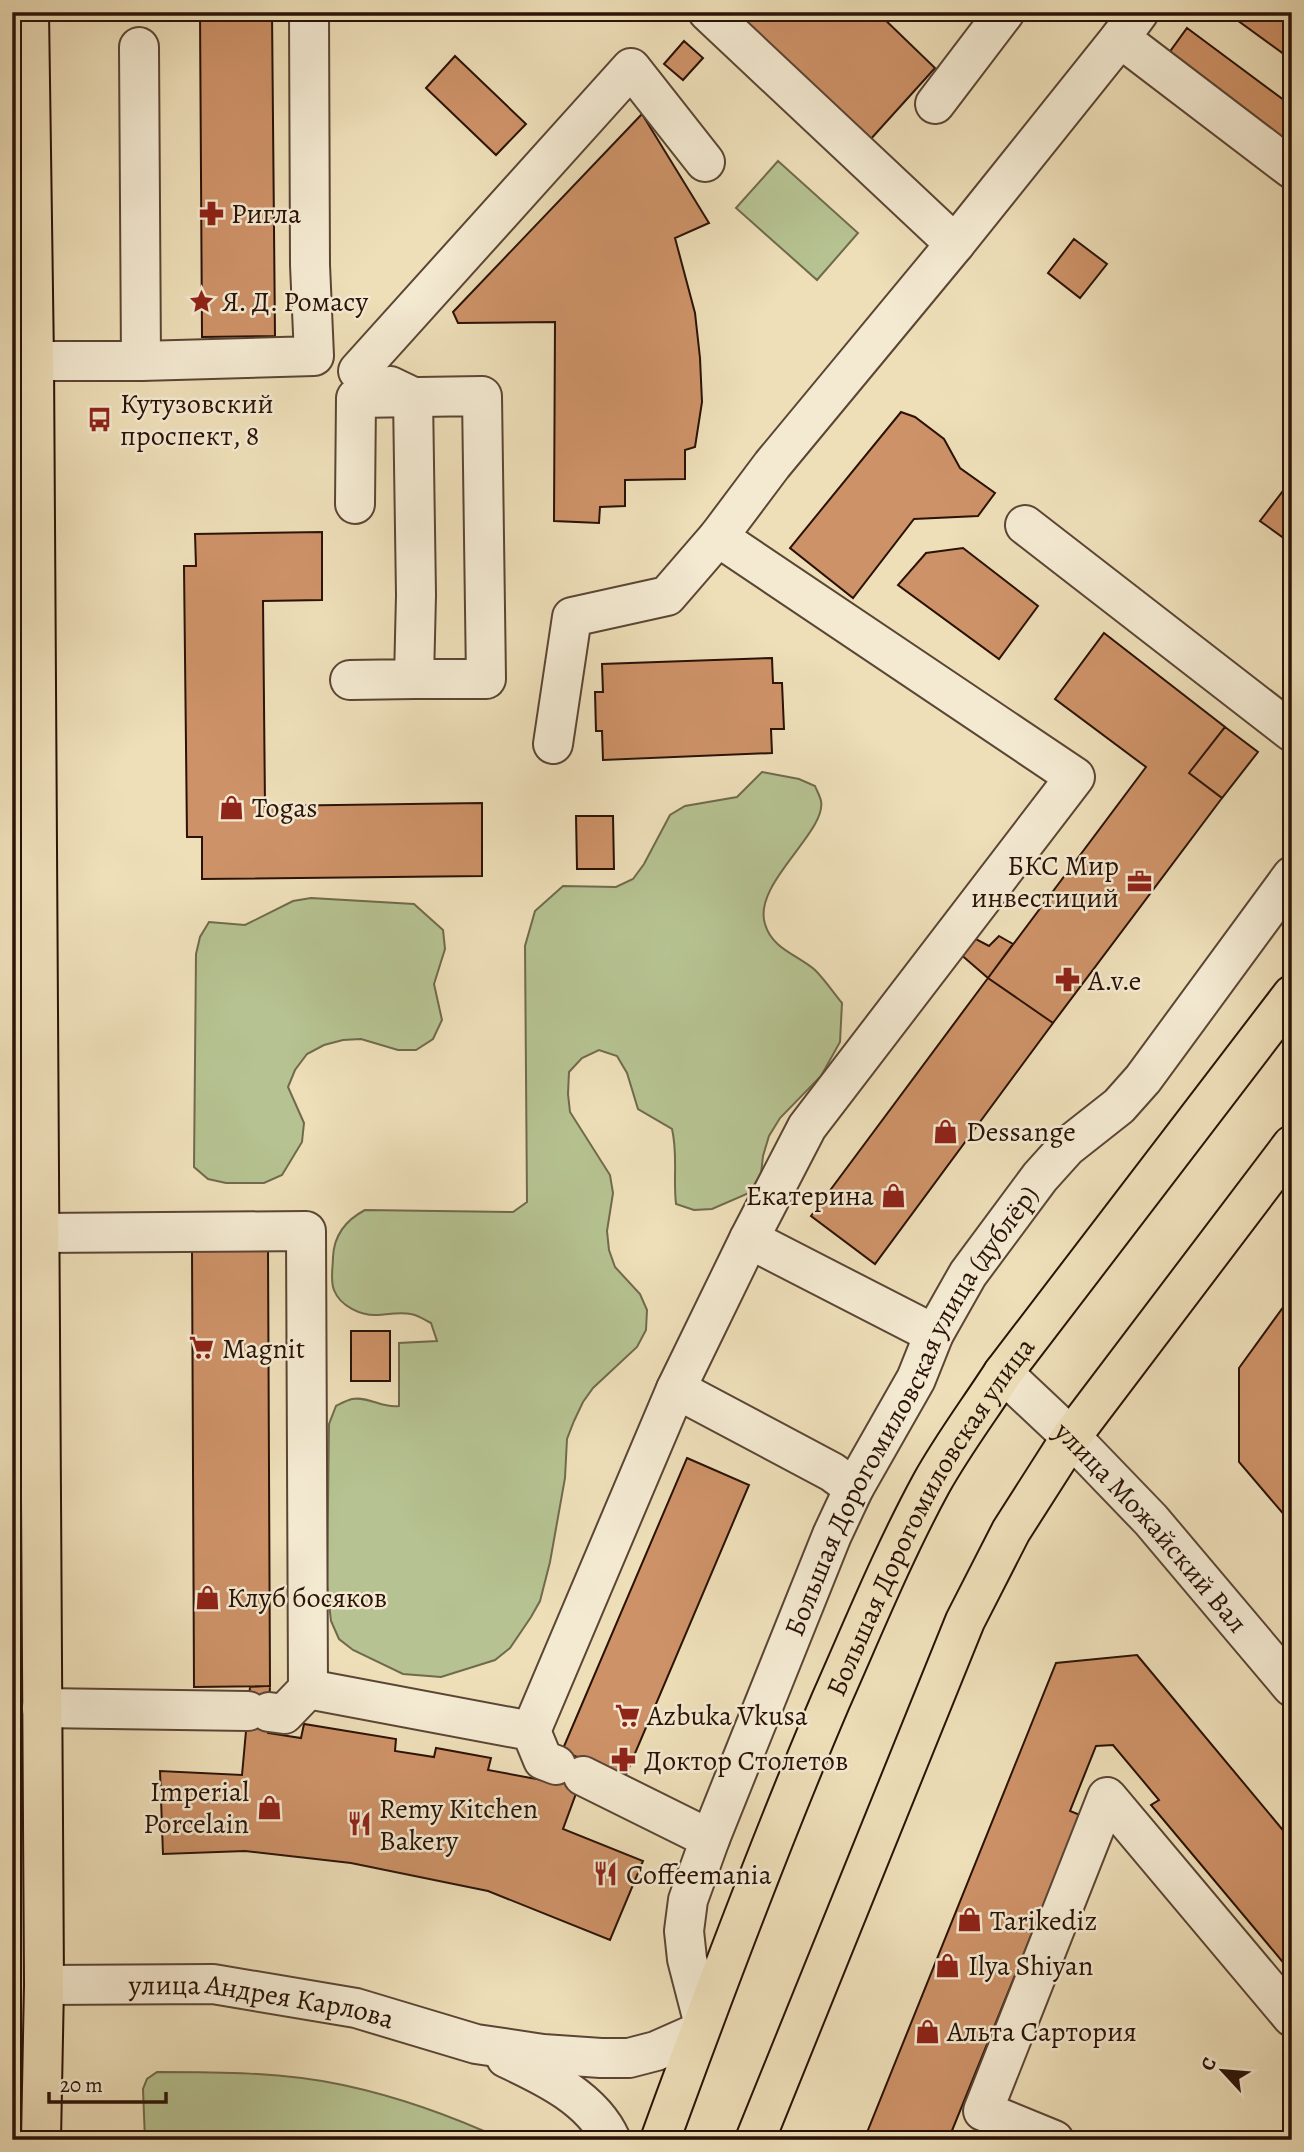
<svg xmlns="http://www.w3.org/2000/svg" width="1304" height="2152" font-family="Alegreya,serif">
	<rect width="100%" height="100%" fill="#eedfb9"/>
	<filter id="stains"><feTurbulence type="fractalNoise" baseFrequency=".00286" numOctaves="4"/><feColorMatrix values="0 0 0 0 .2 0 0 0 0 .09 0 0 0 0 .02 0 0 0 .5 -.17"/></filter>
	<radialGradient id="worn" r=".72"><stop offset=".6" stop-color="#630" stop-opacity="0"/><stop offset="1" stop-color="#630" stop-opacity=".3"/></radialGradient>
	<path fill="#b6c291" stroke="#706a4c" stroke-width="2" d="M778 161 858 233 817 280 736 208Z
		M762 772 799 779 815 786C817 791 820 796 821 801 827 832 752 884 765 924 772 949 798 955 815 970 825 980 833 992 842 1003L840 1042 821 1076 780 1118 769 1136 763 1156 761 1174 749 1193 712 1209 694 1210 676 1204C673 1178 678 1154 672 1129L638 1109 627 1073 617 1056 599 1050 582 1058 569 1072 568 1094 570 1112 610 1175 613 1193 607 1231 609 1250 615 1267 640 1294 647 1310 646 1330 637 1347 593 1388 583 1402 574 1421 567 1439 565 1478 550 1562 540 1601 531 1617 510 1648 495 1660 441 1677 403 1674 353 1650 339 1639 331 1621 327 1586 329 1424 336 1406C340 1404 347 1400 352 1399 369 1396 383 1409 399 1406V1343L437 1341 431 1323C425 1320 418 1315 411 1314 400 1312 390 1314 378 1315 361 1316 340 1306 334 1290 330 1281 333 1267 333 1257 334 1234 346 1220 365 1210L513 1212 527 1202 525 946 535 911 563 886 616 887 633 879 644 864 670 815 685 806 737 797Z
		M311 898 414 904 443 930 445 949 434 984 442 1020 433 1039 416 1050H398L361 1039 343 1040 324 1045 307 1054 295 1070 288 1087 304 1123 302 1142 282 1175 264 1183H226L208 1179 194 1167 196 954 200 937 209 922 245 925 293 901Z
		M157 2072C218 2072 282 2072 343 2085 399 2097 452 2116 504 2140H145L143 2089 147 2079Z"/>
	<path fill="#ce9268" stroke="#2a1207" stroke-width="2" d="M200 12H272L275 336 202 337Z
		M745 12H877L935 68 869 141 739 19Z
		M1226 12H1292V60Z
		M1187 28 1292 106V151L1166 57Z
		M684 41 703 58 683 80 664 64Z
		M455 56 526 124 496 155 426 88Z
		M642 114 709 223 675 238 695 313 700 358 702 402 695 447 685 450V479L625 480V506L600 507 599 523 554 521 555 322 458 323 453 312Z
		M1074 239 1107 264 1080 298 1048 273Z
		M901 412 915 417 944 439 960 468 995 493 978 516 914 519 853 598 790 548Z
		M1292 479V544L1260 521Z
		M322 532V600L263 601 265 806 482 803V876L202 879V837H187L184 566H196L195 534Z
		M963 548 1038 606 999 659 898 585 926 553Z
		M1104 633 1225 727 1189 773 1222 798 1053 1023 988 978 1146 767 1055 699Z
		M772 658 773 683H782L784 729H771L772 753 603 760 602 731H596L595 692H603L602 664Z
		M1225 727 1258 752 1222 798 1189 773Z
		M576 816H613L614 869H577Z
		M999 936 1013 944 988 978 959 953 972 937 989 946Z
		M988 978 1053 1023 875 1264 811 1216Z
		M192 1248H268L270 1686 194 1687Z
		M1292 1295V1524L1239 1462V1368Z
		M351 1331H390V1381H351Z
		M687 1458 749 1485 625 1777 562 1751Z
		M1137 1655 1292 1841V1973L1151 1805 1159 1800 1113 1745 1096 1746 1070 1811 1080 1815 949 2138 954 2140H864L1056 1663Z
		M270 1686 268 1733 301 1738 304 1724 396 1739 395 1751 434 1757 436 1748 491 1758 488 1770 547 1781 562 1751 588 1761 563 1829 643 1861 610 1940 488 1891 351 1863 245 1851 163 1854 160 1771 242 1775 250 1687Z"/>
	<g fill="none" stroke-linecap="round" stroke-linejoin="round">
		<defs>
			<g id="minor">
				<path d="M708 12 955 244"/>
				<path d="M1139 12 1120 38 1292 169"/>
				<path d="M935 104 1005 12"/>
				<path d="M34 361H141L139 47"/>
				<path d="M141 361 314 356 310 265 309 12"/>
				<path d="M358 371 631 68 705 162"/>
				<path d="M355 504 356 398 482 396 486 679H414"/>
				<path d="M1025 525 1292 732"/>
				<path d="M350 680 414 679 416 595 413 397 390 386"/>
				<path d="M553 744 572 617 667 596 718 537 772 465 955 244 1120 38"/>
				<path d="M39 1233 306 1231 308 1689 284 1714 269 1712"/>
				<path d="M749 1239 934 1334"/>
				<path id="s1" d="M1003 1373 1071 1437 1151 1520 1292 1687"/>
				<path d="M676 1389 749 1239 807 1127 1075 777 718 537"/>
				<path d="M308 1689 531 1731 543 1760 556 1765"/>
				<path d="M42 1708 248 1711"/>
				<path d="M531 1731 676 1389 832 1472 854 1488"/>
				<path d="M583 1776 710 1839"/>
				<path id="s2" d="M44 1985 213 1984 356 2008 476 2044 543 2054 601 2058H629L656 2051 699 2032"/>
				<path id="s3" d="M703 2021 687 1959 684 1931 688 1900 710 1839 832 1535 854 1488 916 1379 934 1334 968 1274 1040 1177 1067 1147 1119 1106 1143 1079 1292 876"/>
				<path d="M506 2058C545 2076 593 2099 611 2140"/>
				<path d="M1054 2140 983 2111 1107 1797 1292 2017"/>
			</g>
			<g id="major">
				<path d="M29 12 34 361 44 1985 41 2140"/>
				<path id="s4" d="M660 2140C714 1992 769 1845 831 1700 863 1628 893 1554 931 1484 952 1446 979 1410 1003 1373L1292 995"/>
				<path d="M755 2140 965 1621 1011 1531 1071 1437 1292 1145"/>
			</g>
		</defs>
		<use href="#minor" stroke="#5b4534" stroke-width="42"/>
		<use href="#major" stroke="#2a1207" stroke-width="42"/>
		<use href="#minor" stroke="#f4ead2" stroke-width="38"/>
		<use href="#major" stroke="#eedfb9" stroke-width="38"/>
	</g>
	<defs>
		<symbol id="pharmacy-bare" viewBox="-9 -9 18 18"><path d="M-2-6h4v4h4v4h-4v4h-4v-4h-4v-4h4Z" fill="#8f2418" stroke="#f4ead2" stroke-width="2.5" paint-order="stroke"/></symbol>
		<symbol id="sight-bare" viewBox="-9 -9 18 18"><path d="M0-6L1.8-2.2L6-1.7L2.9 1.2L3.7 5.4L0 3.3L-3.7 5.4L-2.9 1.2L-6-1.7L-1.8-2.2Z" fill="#8f2418" stroke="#f4ead2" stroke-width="2.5" paint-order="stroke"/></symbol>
		<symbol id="bus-bare" viewBox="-9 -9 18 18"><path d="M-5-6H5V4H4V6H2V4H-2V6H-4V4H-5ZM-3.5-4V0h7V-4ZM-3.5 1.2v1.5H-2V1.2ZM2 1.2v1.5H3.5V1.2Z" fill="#8f2418" stroke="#f4ead2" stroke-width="2.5" paint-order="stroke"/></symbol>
		<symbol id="shop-bare" viewBox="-9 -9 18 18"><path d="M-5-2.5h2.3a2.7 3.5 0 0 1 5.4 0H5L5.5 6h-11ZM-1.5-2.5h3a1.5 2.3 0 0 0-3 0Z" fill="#8f2418" stroke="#f4ead2" stroke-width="2.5" paint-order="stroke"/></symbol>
		<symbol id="office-bare" viewBox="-9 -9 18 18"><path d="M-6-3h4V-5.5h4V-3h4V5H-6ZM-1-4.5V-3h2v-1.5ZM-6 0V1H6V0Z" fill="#8f2418" stroke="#f4ead2" stroke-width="2.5" paint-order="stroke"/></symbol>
		<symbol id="supermarket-bare" viewBox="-9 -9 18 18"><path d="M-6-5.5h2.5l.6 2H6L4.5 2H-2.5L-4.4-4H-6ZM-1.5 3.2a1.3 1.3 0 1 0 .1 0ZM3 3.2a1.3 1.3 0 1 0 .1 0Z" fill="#8f2418" stroke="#f4ead2" stroke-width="2.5" paint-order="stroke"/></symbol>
		<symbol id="restaurant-bare" viewBox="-9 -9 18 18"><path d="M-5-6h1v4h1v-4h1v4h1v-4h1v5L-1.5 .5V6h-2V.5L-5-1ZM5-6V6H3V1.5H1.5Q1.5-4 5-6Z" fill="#8f2418" stroke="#f4ead2" stroke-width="2.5" paint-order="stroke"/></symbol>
	</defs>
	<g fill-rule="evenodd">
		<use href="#pharmacy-bare" x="194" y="196" width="35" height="35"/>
		<use href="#sight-bare" x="184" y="284" width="35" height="35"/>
		<use href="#bus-bare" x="82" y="402" width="35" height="35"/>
		<use href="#shop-bare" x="214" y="790" width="35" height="35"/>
		<use href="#office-bare" x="1122" y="864" width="35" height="35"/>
		<use href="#pharmacy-bare" x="1050" y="962" width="35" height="35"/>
		<use href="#shop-bare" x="928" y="1114" width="35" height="35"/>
		<use href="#shop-bare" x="876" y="1178" width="35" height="35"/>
		<use href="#supermarket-bare" x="184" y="1330" width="35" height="35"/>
		<use href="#shop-bare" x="190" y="1580" width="35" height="35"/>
		<use href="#supermarket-bare" x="610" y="1698" width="35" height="35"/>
		<use href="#pharmacy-bare" x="606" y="1742" width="35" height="35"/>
		<use href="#shop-bare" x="252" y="1790" width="35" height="35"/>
		<use href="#restaurant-bare" x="342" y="1806" width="35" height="35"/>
		<use href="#restaurant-bare" x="588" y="1856" width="35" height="35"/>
		<use href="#shop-bare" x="952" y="1902" width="35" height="35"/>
		<use href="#shop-bare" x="930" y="1948" width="35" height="35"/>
		<use href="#shop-bare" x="910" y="2014" width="35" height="35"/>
	</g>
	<g text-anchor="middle" stroke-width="5" stroke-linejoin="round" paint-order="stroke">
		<g font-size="28" fill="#2a1207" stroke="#f4ead2" text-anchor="start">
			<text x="231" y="223">Ригла</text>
			<text x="222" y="311">Я. Д. Ромасу</text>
			<text x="120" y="413">Кутузовский<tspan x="120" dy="32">проспект, 8</tspan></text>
			<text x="252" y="817">Togas</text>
			<text x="1119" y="875" text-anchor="end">БКС Мир<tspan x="1119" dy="32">инвестиций</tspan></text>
			<text x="1088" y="990">A.v.e</text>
			<text x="966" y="1141">Dessange</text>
			<text x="874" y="1205" text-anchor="end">Екатерина</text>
			<text x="222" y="1358">Magnit</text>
			<text x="227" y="1607">Клуб босяков</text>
			<text x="647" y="1725">Azbuka Vkusa</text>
			<text x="644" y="1770">Доктор Столетов</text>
			<text x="249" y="1801" text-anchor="end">Imperial<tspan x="249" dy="32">Porcelain</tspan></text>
			<text x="379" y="1818">Remy Kitchen<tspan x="379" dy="32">Bakery</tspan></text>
			<text x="626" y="1884">Coffeemania</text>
			<text x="990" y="1930">Tarikediz</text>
			<text x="968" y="1975">Ilya Shiyan</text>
			<text x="947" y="2041">Альта Сартория</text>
		</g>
		<g font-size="28" fill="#2a1207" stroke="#f4ead2">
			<text dy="10" stroke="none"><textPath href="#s3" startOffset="663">Большая Дорогомиловская улица (дублёр)</textPath></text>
			<text dy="10" stroke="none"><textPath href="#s4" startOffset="681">Большая Дорогомиловская улица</textPath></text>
			<text dy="10" stroke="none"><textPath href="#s1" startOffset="214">улица Можайский Вал</textPath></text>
			<text dy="10" stroke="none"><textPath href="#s2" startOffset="219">улица Андрея Карлова</textPath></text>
		</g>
	</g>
	<rect width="1304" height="2152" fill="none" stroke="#eedfb9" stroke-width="42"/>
	<rect x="14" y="14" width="1276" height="2124" fill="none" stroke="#2a1207" stroke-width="3.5"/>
	<rect x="21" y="21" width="1262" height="2110" fill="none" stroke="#2a1207" stroke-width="2"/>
	<g transform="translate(1223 2071) rotate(296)" stroke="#f4ead2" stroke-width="5" paint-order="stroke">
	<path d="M0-5L12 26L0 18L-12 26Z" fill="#2a1207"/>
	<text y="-10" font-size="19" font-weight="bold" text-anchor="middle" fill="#2a1207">С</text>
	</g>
	<path d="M49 2092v10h117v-10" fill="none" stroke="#2a1207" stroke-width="3.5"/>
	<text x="60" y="2092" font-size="21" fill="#2a1207" stroke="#f4ead2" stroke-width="5" paint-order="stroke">20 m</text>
	<rect width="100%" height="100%" filter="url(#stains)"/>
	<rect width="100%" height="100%" fill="url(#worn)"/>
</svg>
